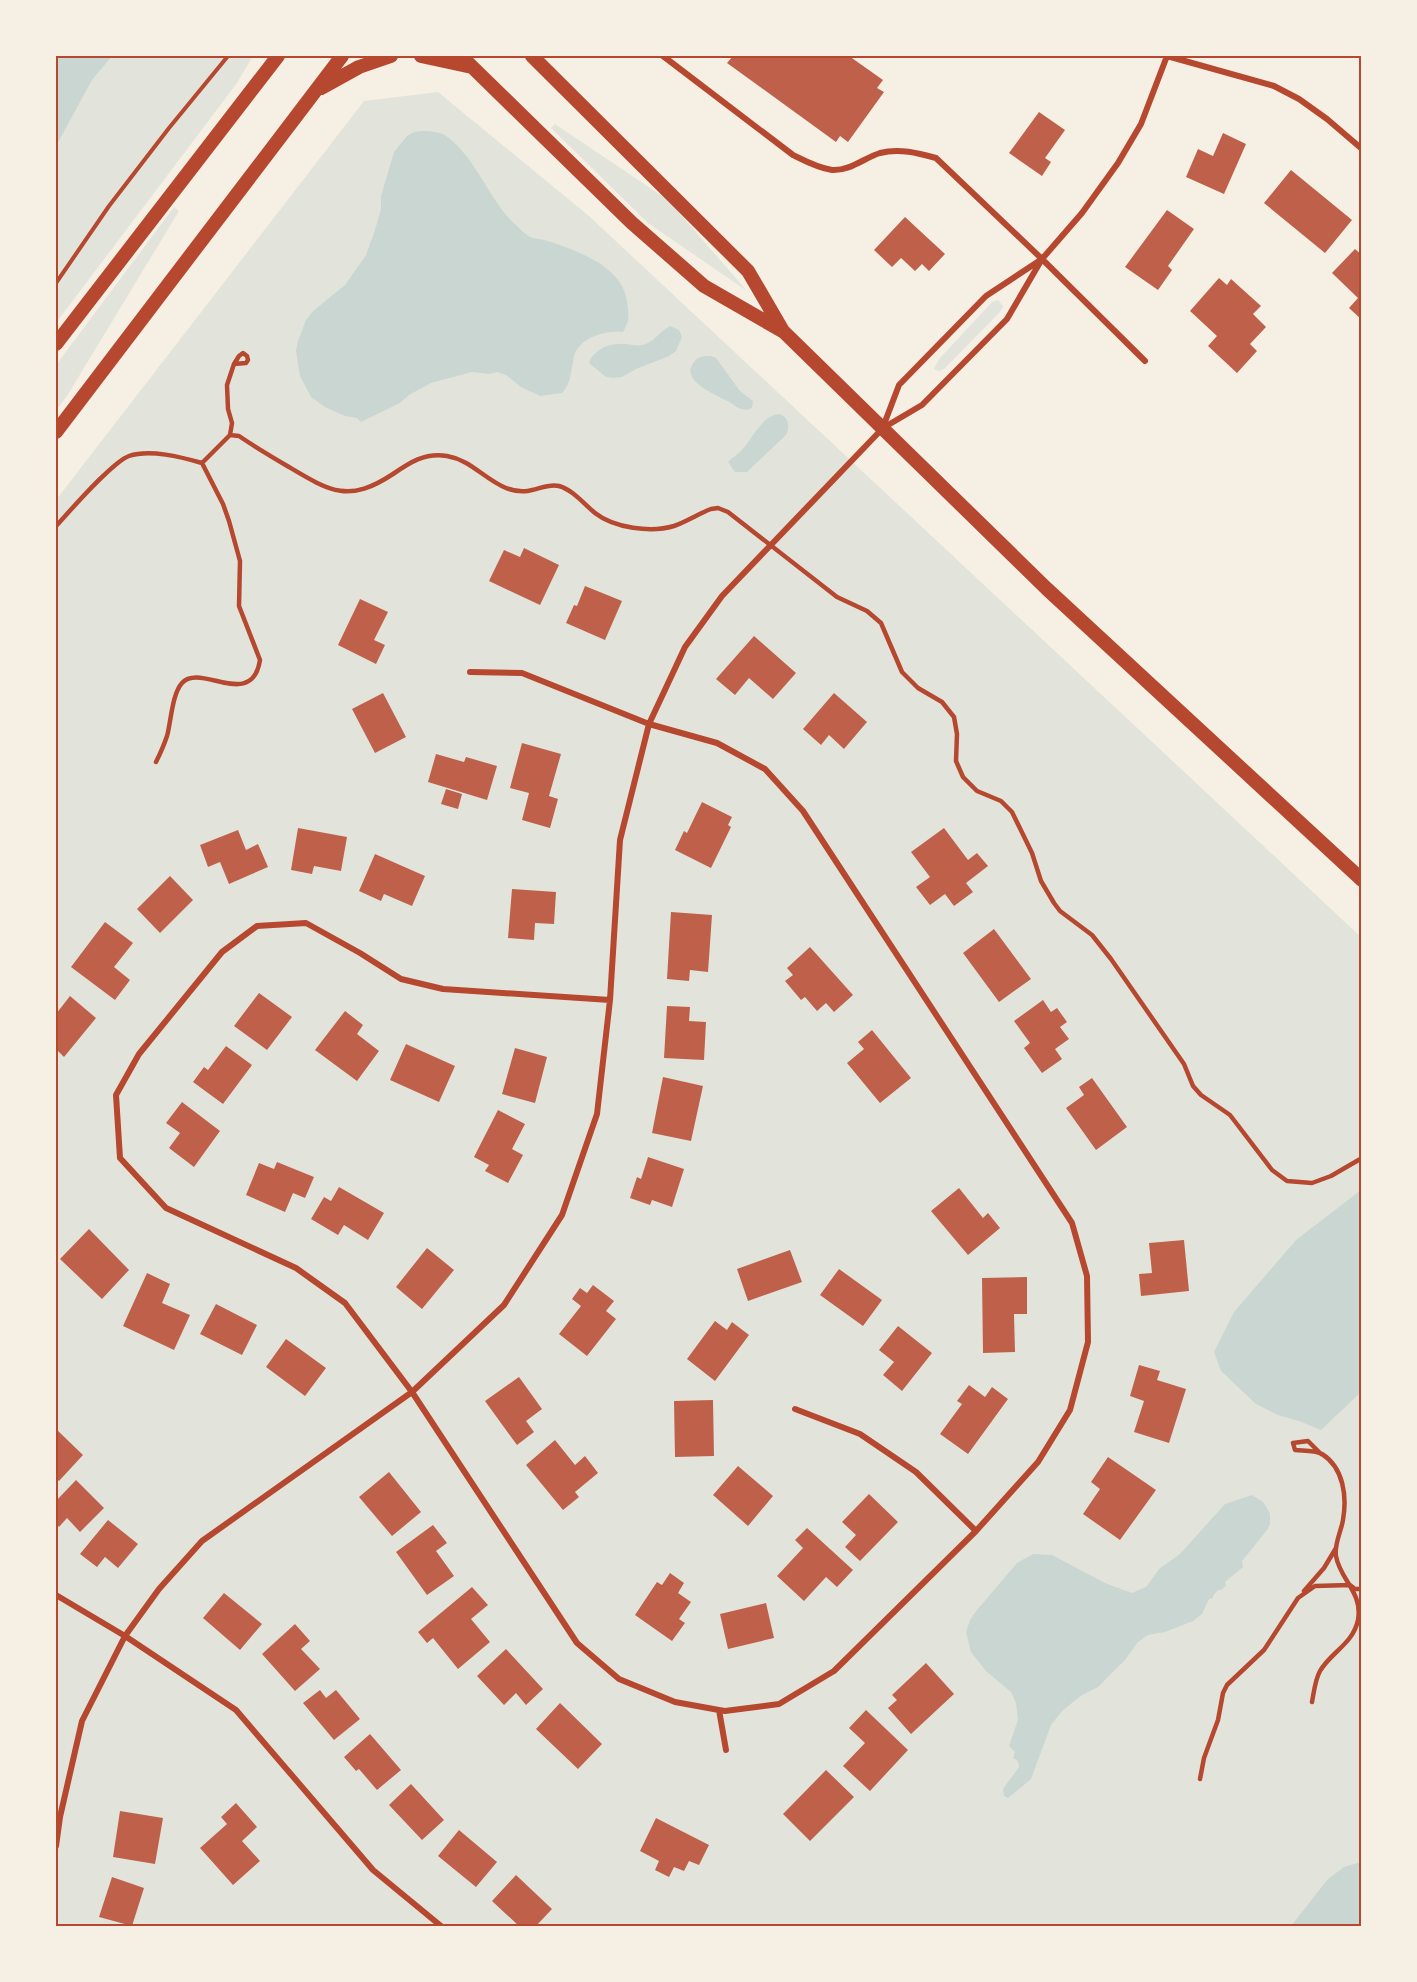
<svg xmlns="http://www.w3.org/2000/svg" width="1417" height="1982" font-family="Roboto,sans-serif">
	<rect width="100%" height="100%" fill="#f6efe4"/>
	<path fill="#e2e4dc" d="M56 56H253L237 83 56 323Z
		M438 92 589 216 1361 937V1926H56V500L364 101Z
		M555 124 668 200 747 291 648 223 551 128Z
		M174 207 179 211 67 396 56 410V365Z
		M998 300 1003 306 1000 312 944 369 939 371 934 369 939 359 992 302Z"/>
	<path fill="#c9d6d2" d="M56 56H112L92 80 56 146Z
		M423 131C432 131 442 132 449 138 477 160 490 202 516 225 520 229 525 234 530 237 535 239 542 239 548 241 577 251 623 266 627 302 629 317 630 319 623 332 605 330 580 337 574 356 571 368 572 383 562 393L540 396 521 387 506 375 497 372 489 374 472 372 431 383 409 395 400 403 361 422 357 418 345 416 325 407 311 397 300 376 296 351 298 341 306 320 313 311 345 285 366 255 375 230 381 209V196L394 152 407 136 414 132Z
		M670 326 679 330 682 337 676 351 669 356 636 369 622 377 613 378 606 377 589 363C593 351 607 344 619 344 628 343 634 347 643 345 654 342 660 331 670 326Z
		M711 356 716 358 740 391 753 401 752 408C743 412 738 408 731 403 720 396 678 382 694 362 698 356 704 356 711 356Z
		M779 414C789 417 790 427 786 435L747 472H735L728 462C732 458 736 455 740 452 752 440 761 416 779 414Z
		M1361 1190V1392L1321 1430 1299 1421 1278 1415 1256 1404 1221 1371 1214 1352 1234 1312 1296 1240Z
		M1252 1495 1263 1502 1267 1508 1270 1514V1524L1267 1530 1242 1561 1243 1567 1225 1582 1226 1586 1221 1590H1218L1213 1596V1598L1209 1599 1202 1614 1193 1621 1165 1632 1148 1635 1138 1642 1124 1661 1098 1687 1082 1695 1062 1711 1051 1725 1031 1779 1008 1798 1004 1796 1003 1789 1019 1767 1018 1761 1013 1758 1015 1752 1009 1746 1018 1720 1016 1703 1011 1692 986 1671 971 1652 966 1632 970 1620 977 1610 1017 1563 1033 1554 1052 1555 1107 1584 1132 1593 1146 1587 1159 1569 1180 1554 1225 1504Z
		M1361 1862V1926H1291L1328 1879 1344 1867Z"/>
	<path fill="#bf614a" d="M733 56H849L883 80 877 88 884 92 848 142 840 136 836 142 727 63Z
		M1039 112 1065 130 1045 158 1051 162 1042 176 1009 153Z
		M1223 133 1246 144 1224 194 1186 177 1198 149 1213 156Z
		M1291 170 1352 220 1325 253 1264 203Z
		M1167 210 1194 229 1168 266 1172 270 1158 290 1125 267Z
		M905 217 945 254 929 271 922 264 915 271 901 258 892 267 874 250Z
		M1355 249 1362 255V320L1349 308 1358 298 1332 273Z
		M1219 278 1227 285 1231 279 1261 306 1253 314 1266 327 1250 344 1257 351 1237 373 1208 346 1217 336 1190 311Z
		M524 548 559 565 540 605 489 581 504 550 520 557Z
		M585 586 622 601 605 640 566 623 574 605 577 606Z
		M360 599 388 612 374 640 385 645 376 664 338 645Z
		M754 636 796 673 773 699 749 678 735 695 716 679Z
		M383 693 406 737 375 753 352 709Z
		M834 693 867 722 844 749 829 735 821 745 803 729Z
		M522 743 561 754 549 796 558 799 550 828 522 820 529 793 510 788Z
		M436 754 464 762 466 757 497 766 487 800 428 782Z
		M446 789 462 794 458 809 441 804Z
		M702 802 732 817 728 825 731 827 711 868 675 850 684 831 687 833Z
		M298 828 347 837 341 871 314 866 312 874 291 870Z
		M944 828 968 860 977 853 988 866 966 883 973 892 954 906 945 894 930 905 916 887 930 877 911 852Z
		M238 830 246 850 258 844 268 867 229 884 220 862 208 867 200 845Z
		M375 854 425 876 412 906 384 894 381 901 359 891Z
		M170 876 193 900 160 933 137 909Z
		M512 889 556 892 554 924 535 923 534 940 508 938Z
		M671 912 712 915 708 972 690 970 689 981 667 979Z
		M105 922 133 943 114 967 130 980 115 1000 71 967Z
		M994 929 1031 979 999 1002 963 953Z
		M810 947 853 995 834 1012 826 1003 817 1011 805 997 801 1000 785 981 793 975 787 968Z
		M259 993 292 1017 267 1050 234 1026Z
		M70 996 96 1018 64 1057 56 1049V1014Z
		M1043 1000 1051 1012 1057 1008 1067 1022 1060 1027 1069 1039 1055 1049 1062 1059 1042 1073 1024 1048 1030 1043 1014 1021Z
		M667 1006 690 1007 689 1021 706 1022 704 1060 664 1058Z
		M345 1011 363 1025 357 1034 379 1051 357 1081 315 1050Z
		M872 1030 911 1078 880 1103 847 1063 864 1049 858 1042Z
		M406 1044 455 1066 439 1102 390 1080Z
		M226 1046 252 1065 223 1104 193 1082 204 1067 208 1070Z
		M515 1048 547 1057 535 1103 502 1094Z
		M663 1077 703 1086 691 1141 652 1133Z
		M1092 1078 1127 1127 1096 1150 1066 1108 1084 1095 1079 1087Z
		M182 1102 220 1131 194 1167 169 1148 180 1133 166 1123Z
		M498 1110 525 1124 512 1149 523 1155 508 1183 485 1171 489 1165 474 1157Z
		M648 1157 684 1169 672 1207 652 1200 650 1205 630 1198 637 1177 641 1179Z
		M277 1162 314 1177 305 1198 293 1193 285 1212 246 1195 259 1163 274 1169Z
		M339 1187 384 1213 368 1240 344 1225 338 1235 311 1219 324 1197 331 1201Z
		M959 1188 983 1218 988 1213 1000 1228 968 1255 931 1211Z
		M89 1229 129 1270 102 1299 60 1259Z
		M1184 1240 1189 1291 1141 1296 1139 1274 1152 1273 1149 1243Z
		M427 1248 454 1270 422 1309 396 1287Z
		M790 1250 802 1282 748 1301 737 1269Z
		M839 1269 882 1300 863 1326 820 1295Z
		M147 1273 170 1284 162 1303 190 1315 174 1350 123 1326Z
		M1027 1277V1314H1014L1015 1352 983 1353 982 1278Z
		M593 1285 614 1301 606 1311 616 1319 587 1356 559 1334 581 1306 572 1299 580 1288 587 1293Z
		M216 1304 257 1325 242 1355 200 1334Z
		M715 1321 727 1330 732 1322 749 1335 715 1381 687 1359Z
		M898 1326 932 1353 902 1391 883 1375 894 1362 879 1350Z
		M286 1339 326 1368 305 1396 266 1367Z
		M1139 1365 1160 1371 1157 1380 1186 1389 1169 1443 1134 1432 1144 1401 1130 1396Z
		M519 1377 542 1409 526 1421 534 1432 517 1445 485 1401Z
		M969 1385 985 1397 992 1387 1008 1399 968 1454 940 1434 962 1404 957 1401Z
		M713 1400 714 1456 675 1457 674 1401Z
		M56 1429 83 1455 59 1481 56 1478Z
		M555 1440 575 1465 585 1456 598 1473 575 1492 579 1497 563 1510 526 1465Z
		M1108 1457 1156 1490 1120 1540 1083 1514 1100 1489 1091 1482Z
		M738 1466 773 1496 748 1526 713 1495Z
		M389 1472 421 1512 392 1536 359 1497Z
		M76 1480 104 1508 80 1532 67 1518 59 1527 56 1523V1501Z
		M869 1494 898 1522 860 1561 845 1547 856 1535 842 1522Z
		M108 1520 138 1544 118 1568 105 1557 97 1567 80 1554Z
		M433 1525 447 1543 436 1551 454 1576 427 1595 396 1552Z
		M807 1528 853 1570 837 1587 826 1577 804 1601 777 1576 803 1548 795 1540Z
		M670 1573 684 1583 678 1593 691 1602 679 1619 685 1623 672 1641 635 1615 657 1582 662 1585Z
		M472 1587 488 1605 471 1619 490 1642 458 1669 433 1638 427 1643 418 1632Z
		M224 1593 262 1624 240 1650 203 1618Z
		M766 1603 774 1638 728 1649 720 1614Z
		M295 1624 310 1641 301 1649 320 1669 295 1691 262 1654Z
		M506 1649 543 1689 526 1705 516 1693 504 1705 477 1676Z
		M926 1663 954 1694 911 1734 888 1708 897 1700 892 1695Z
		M320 1690 326 1698 336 1690 360 1719 334 1740 303 1703Z
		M560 1703 602 1744 578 1769 536 1729Z
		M866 1710 908 1750 870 1791 843 1766 865 1743 849 1728Z
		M370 1734 401 1770 377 1790 359 1769 356 1771 344 1757Z
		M826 1770 854 1797 810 1841 783 1814Z
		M411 1784 444 1820 422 1840 389 1805Z
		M236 1803 257 1827 242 1841 260 1861 233 1885 200 1848 227 1824 221 1817Z
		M120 1811 163 1818 155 1864 113 1857Z
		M656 1818 709 1845 699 1865 689 1861 684 1871 674 1867 669 1877 655 1870 659 1861 640 1851Z
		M459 1830 497 1862 476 1887 438 1856Z
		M516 1875 552 1909 536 1926H519L492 1901Z
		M112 1877 144 1888 132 1926 99 1917Z"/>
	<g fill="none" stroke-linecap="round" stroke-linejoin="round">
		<path stroke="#b5482f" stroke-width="4" d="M56 283 109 206 169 128 228 56"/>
		<path stroke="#b5482f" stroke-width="4.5" d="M230 435 239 436C255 447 272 457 289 467 331 492 349 503 393 474 409 463 425 452 447 456 471 460 484 479 506 488 531 498 542 482 559 486 573 490 584 504 595 513 614 528 651 533 674 526 686 522 698 514 711 509L718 508 728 512 837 597 867 611 881 623 902 672 918 688 942 702 954 717 957 734 956 761 963 777 977 791 1001 801 1012 812 1032 853 1041 881 1054 903 1060 911 1092 935 1111 959 1184 1064 1193 1086 1201 1095 1230 1115 1272 1170 1287 1181 1312 1183 1331 1176 1362 1158
			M202 463 230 435 232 423 228 409 227 385 234 364 239 356 243 353 247 356 248 360 246 363 234 364
			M56 526C70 511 112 462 129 456 150 449 181 457 202 463L223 504 229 521 240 561 239 606 260 660C252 711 200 662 182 683 172 694 171 722 167 736 164 745 160 754 156 762
			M1304 1591 1324 1568 1336 1548
			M1312 1702C1314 1692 1315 1680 1320 1671 1331 1652 1353 1644 1358 1620 1363 1592 1340 1580 1336 1556 1334 1544 1341 1532 1343 1520 1347 1497 1344 1468 1322 1454 1314 1450 1303 1451 1295 1450L1293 1443 1308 1441 1321 1454
			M1200 1779 1204 1758 1218 1720 1223 1693 1227 1685 1264 1650 1298 1598 1315 1586 1350 1585 1355 1589H1362"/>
		<path stroke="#b5482f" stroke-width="6" d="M663 56 793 155C805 161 818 168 832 170 850 171 864 158 880 153 899 148 918 153 936 158L1042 259 1145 361
			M1167 56 1274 86 1299 99 1327 119 1362 149
			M883 427 899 385 986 296 1039 261
			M470 672 522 673 649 724 717 743 765 769 803 811 1072 1223 1087 1276 1088 1342 1070 1410 1038 1462 976 1531 834 1671 779 1704 725 1711 719 1710 675 1702 619 1679 577 1643 412 1392 345 1303 296 1268 166 1208 120 1158 116 1095 139 1054 222 952 257 926 306 923 360 953 401 979 443 989 610 1000
			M795 1409 860 1434 916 1472 976 1531
			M56 1595 125 1636 236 1710 373 1870 441 1926
			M719 1710 726 1750
			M56 1846 60 1817 82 1721 125 1636 159 1589 202 1541 412 1392 504 1305 562 1215 597 1114 610 1000 620 840 649 724 685 647 722 596 883 428 922 405 1007 319 1042 259 1082 213 1118 163 1141 124 1167 56"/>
		<path stroke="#b5482f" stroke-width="14" d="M421 56 472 67
			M461 56 632 223 704 286 784 332 1047 589 1362 880
			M532 56 748 271 783 331
			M321 88 359 67 391 56
			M56 344 278 56
			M56 432 342 56"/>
	</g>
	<rect width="1417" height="1982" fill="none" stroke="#f6efe4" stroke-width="114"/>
	<rect x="57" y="57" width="1303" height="1868" fill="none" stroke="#b5482f" stroke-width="2"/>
</svg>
